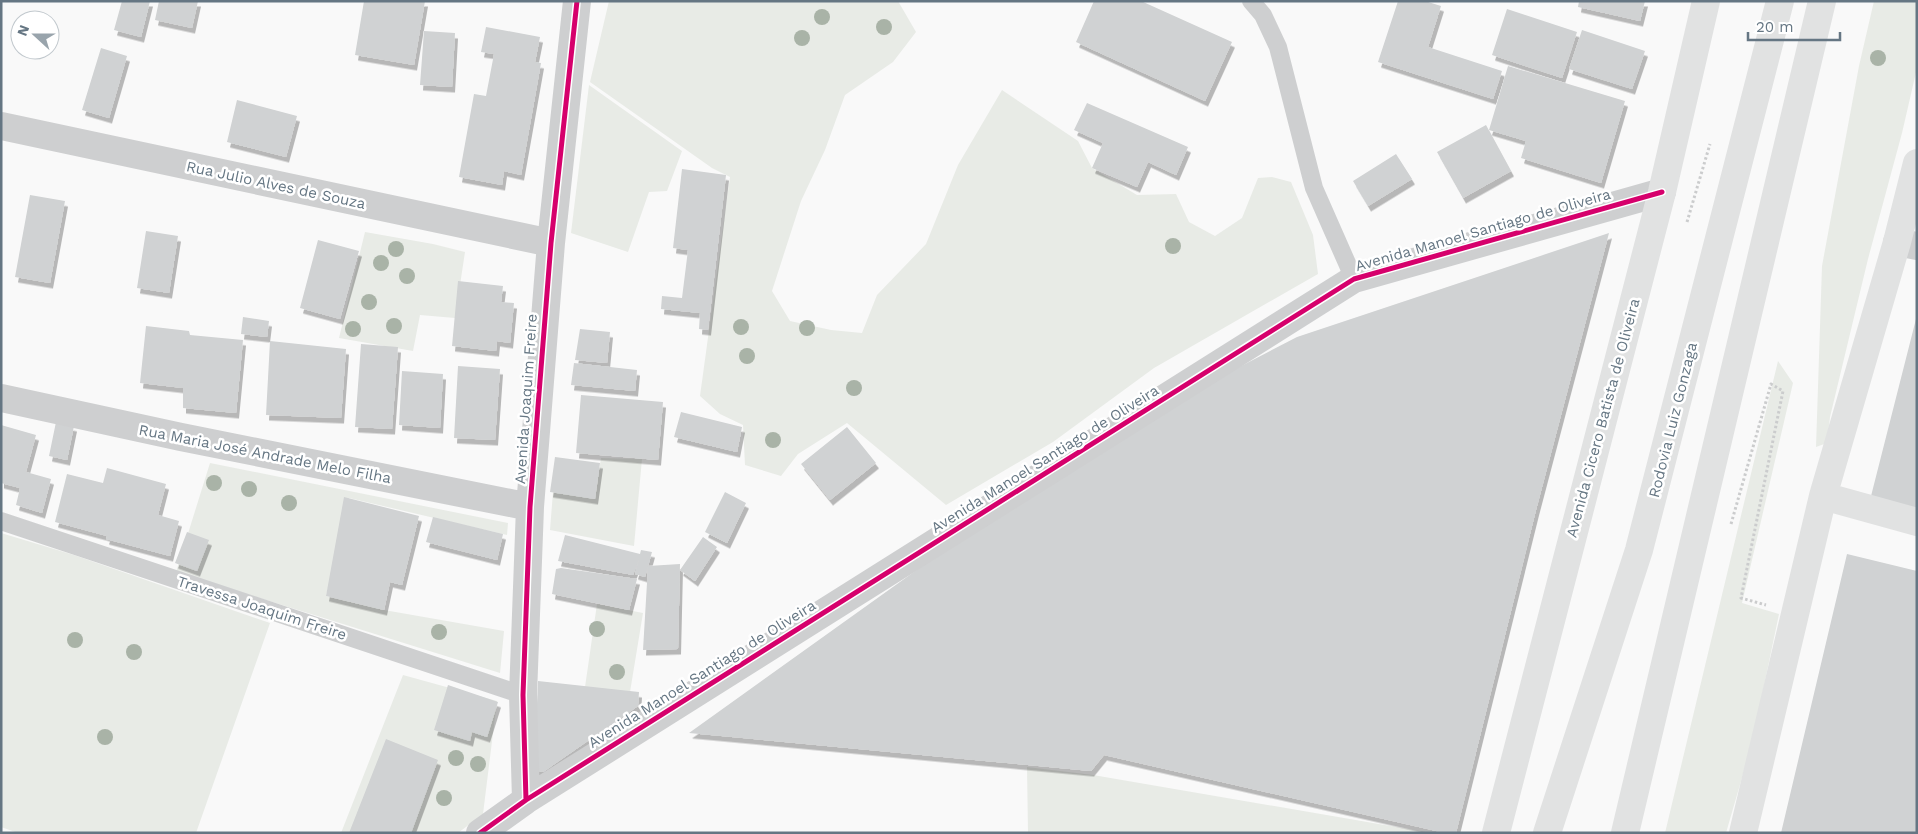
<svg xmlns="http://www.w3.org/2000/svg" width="1918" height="834" font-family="'Work Sans',sans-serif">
	<defs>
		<filter id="shadow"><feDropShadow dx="3" dy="5.5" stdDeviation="0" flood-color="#0004"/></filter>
	</defs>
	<rect width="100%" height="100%" fill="#f9f9f9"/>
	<path fill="#e8ebe6" d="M609 1H898L916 32 893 62 845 95 825 150 801 201 772 291 790 321 831 330 862 333 877 295 926 244 958 165 1002 90 1078 141 1092 168 1137 195 1176 194 1189 222 1215 236 1242 218 1258 178 1272 177 1291 182 1313 235 1318 274 1154 368 1053 442 946 505 847 423 798 454 781 476 745 465 743 425 720 414 700 396 730 177 712 168 590 82Z
		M1874 1H1917V68L1902 133 1868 259 1830 417 1827 443 1816 447 1822 266 1859 66Z
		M589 85 682 151 667 191 649 192 628 252 571 233Z
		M365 232 433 244 465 252 455 318 420 315 413 351 339 338Z
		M1778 361 1793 383 1742 603 1779 614 1752 743 1726 833H1665Z
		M601 458 642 459 634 546 550 530 553 492 595 499Z
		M210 463 508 523 507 535 349 498 326 596 384 610 504 631 500 673 176 572Z
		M1 533 74 555 270 623 196 833H18L1 827Z
		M597 604 643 613 630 692 585 687Z
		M403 675 497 701 483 814 458 833H341Z
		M1027 767 1093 775 1431 833H1028Z"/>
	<path fill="#d0d2d3" filter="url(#shadow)" d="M122 1H150L141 37 114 30Z
		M159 1H198L192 28 155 20Z
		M364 1H425L414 65 355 55Z
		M1094 1H1141L1232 42 1205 101 1076 42Z
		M1398 1H1425L1441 6 1428 47 1502 71 1493 99 1378 62Z
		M1579 1H1645L1640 21 1578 7Z
		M1507 9 1577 32 1562 78 1492 55Z
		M486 27 540 37 535 62 541 63 521 175 504 171 502 185 459 177 474 94 486 96 494 54 481 52Z
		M1582 30 1645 51 1632 89 1569 69Z
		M424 31 455 33 452 87 420 85Z
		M101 48 127 56 109 118 82 110Z
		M1508 66 1625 101 1601 183 1521 158 1526 141 1489 130Z
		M237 100 297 116 286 157 227 142Z
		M1087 103 1188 147 1176 175 1148 162 1137 187 1092 168 1103 143 1074 130Z
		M1486 125 1511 171 1463 198 1437 152Z
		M1396 154 1412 179 1368 206 1353 181Z
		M682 169 726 175 708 330 699 329 700 313 661 309 662 296 682 298 688 250 673 248Z
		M30 195 65 201 50 283 15 277Z
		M146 231 178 236 169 293 137 288Z
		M1609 233 1536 510 1456 833H1445L1104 755 1091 771 689 733 1097 441 1297 337Z
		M318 240 359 251 340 319 300 308Z
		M458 281 503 286 501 302 514 303 510 343 497 341 496 351 452 346Z
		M243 317 269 321 267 337 241 334Z
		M1916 319H1917V512L1870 500Z
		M146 326 189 331 190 335 243 340 236 413 183 408V388L140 383Z
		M580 329 610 332 607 363 575 360Z
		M270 341 346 349 341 418 266 415Z
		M361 344 398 347 392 429 355 427Z
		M574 363 637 370 635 391 571 385Z
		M458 366 500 369 495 440 454 438Z
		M402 371 443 374 440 428 399 425Z
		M581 395 663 402 658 460 576 453Z
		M681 412 742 427 737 452 674 437Z
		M56 422 74 426 67 460 49 456Z
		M1 425 36 435 26 472 51 479 42 513 16 505 20 488 1 483Z
		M847 427 876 463 830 500 801 464Z
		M555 457 600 463 595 499 550 492Z
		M107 468 166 484 158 515 179 521 170 556 106 539 107 536 55 522 67 474 103 483Z
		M725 492 746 503 727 543 705 532Z
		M344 497 419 516 402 585 390 582 384 610 326 596Z
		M433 517 503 534 497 560 426 542Z
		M187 532 209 540 197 571 175 563Z
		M565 535 640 554 641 550 652 552 645 577 635 574 639 559 633 575 558 561Z
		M703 537 717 547 695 581 680 570Z
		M1847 554 1917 571V833H1781Z
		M680 564 678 649 643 650 648 566Z
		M561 568 637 579 629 610 552 594 556 569Z
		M538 681 639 692 638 706 543 772 534 770Z
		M448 685 498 702 487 737 472 732 470 741 434 730Z
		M386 739 438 760 411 833H349Z"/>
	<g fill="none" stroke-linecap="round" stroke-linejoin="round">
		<path stroke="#cbcccd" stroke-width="3" stroke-dasharray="2.5 2.5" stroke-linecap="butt" d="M1687 222 1710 144
			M1731 524 1771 384 1783 391 1741 598 1766 605"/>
		<path stroke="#cecfd0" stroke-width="18" d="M1251 1 1263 15 1278 47 1314 188 1354 279
			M1 521 523 695"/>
		<path stroke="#cecfd0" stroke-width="28" d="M1 126 551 243
			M1897 242 1917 246
			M1 398 181 437 530 507
			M526 800 523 695 530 507 551 243 577 1
			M480 833 526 800 1354 279 1662 192"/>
		<path stroke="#e1e2e2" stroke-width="28" d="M1823 496 1917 522
			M1496 833 1662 192 1706 1
			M1743 833 1823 496 1897 242 1917 163"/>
		<path stroke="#e1e2e2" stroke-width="28" d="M1547 833 1639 550 1780 1
			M1625 833 1822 1"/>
		<defs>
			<path id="cycleway" d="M526 800 523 695 530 507 551 243 577 1
				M480 833 526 800 1354 279 1662 192"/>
		</defs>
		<use href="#cycleway" stroke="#fff" stroke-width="8"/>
		<use href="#cycleway" stroke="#d6006c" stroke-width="5"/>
	</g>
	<g fill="#a9b3a7">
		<circle cx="822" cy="17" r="8"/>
		<circle cx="884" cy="27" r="8"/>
		<circle cx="802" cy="38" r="8"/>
		<circle cx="1878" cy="58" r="8"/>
		<circle cx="1173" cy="246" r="8"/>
		<circle cx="396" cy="249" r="8"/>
		<circle cx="381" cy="263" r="8"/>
		<circle cx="407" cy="276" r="8"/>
		<circle cx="369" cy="302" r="8"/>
		<circle cx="394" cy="326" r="8"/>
		<circle cx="741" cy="327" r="8"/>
		<circle cx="807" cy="328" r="8"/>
		<circle cx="353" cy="329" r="8"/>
		<circle cx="747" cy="356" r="8"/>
		<circle cx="854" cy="388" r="8"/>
		<circle cx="773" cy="440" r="8"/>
		<circle cx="214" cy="483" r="8"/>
		<circle cx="249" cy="489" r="8"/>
		<circle cx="289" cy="503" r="8"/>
		<circle cx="597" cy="629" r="8"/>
		<circle cx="439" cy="632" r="8"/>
		<circle cx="75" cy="640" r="8"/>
		<circle cx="134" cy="652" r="8"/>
		<circle cx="617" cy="672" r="8"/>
		<circle cx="105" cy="737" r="8"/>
		<circle cx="456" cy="758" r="8"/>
		<circle cx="478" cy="764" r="8"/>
		<circle cx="444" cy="798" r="8"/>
	</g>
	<g text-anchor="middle" stroke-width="5" stroke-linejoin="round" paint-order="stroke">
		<g font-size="15" fill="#657683" stroke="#fff">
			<text transform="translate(276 185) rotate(12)" y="5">Rua Julio Alves de Souza</text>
			<text transform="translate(1483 230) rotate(-16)" y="5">Avenida Manoel Santiago de Oliveira</text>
			<text transform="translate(526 399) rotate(-86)" y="5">Avenida Joaquim Freire</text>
			<text transform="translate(1603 418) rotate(-75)" y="5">Avenida Cicero Batista de Oliveira</text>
			<text transform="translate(1673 420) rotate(-76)" y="5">Rodovia Luiz Gonzaga</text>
			<text transform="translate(265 454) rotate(11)" y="5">Rua Maria José Andrade Melo Filha</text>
			<text transform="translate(1045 459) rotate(-32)" y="5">Avenida Manoel Santiago de Oliveira</text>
			<text transform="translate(262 608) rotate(18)" y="5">Travessa Joaquim Freire</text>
			<text transform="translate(702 674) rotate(-32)" y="5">Avenida Manoel Santiago de Oliveira</text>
		</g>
	</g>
	<rect width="1918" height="834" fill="none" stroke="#657683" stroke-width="5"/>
	<g transform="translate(35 35) rotate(291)"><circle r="24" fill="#ffffff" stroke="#c1c8cd"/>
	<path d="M0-4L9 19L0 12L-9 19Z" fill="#99a4ac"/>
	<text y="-8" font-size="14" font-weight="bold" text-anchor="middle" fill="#657683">N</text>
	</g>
	<path d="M1748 32v8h92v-8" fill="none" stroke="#657683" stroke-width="2.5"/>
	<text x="1756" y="32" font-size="15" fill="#657683" stroke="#ffffff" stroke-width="4" paint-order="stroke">20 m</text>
</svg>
